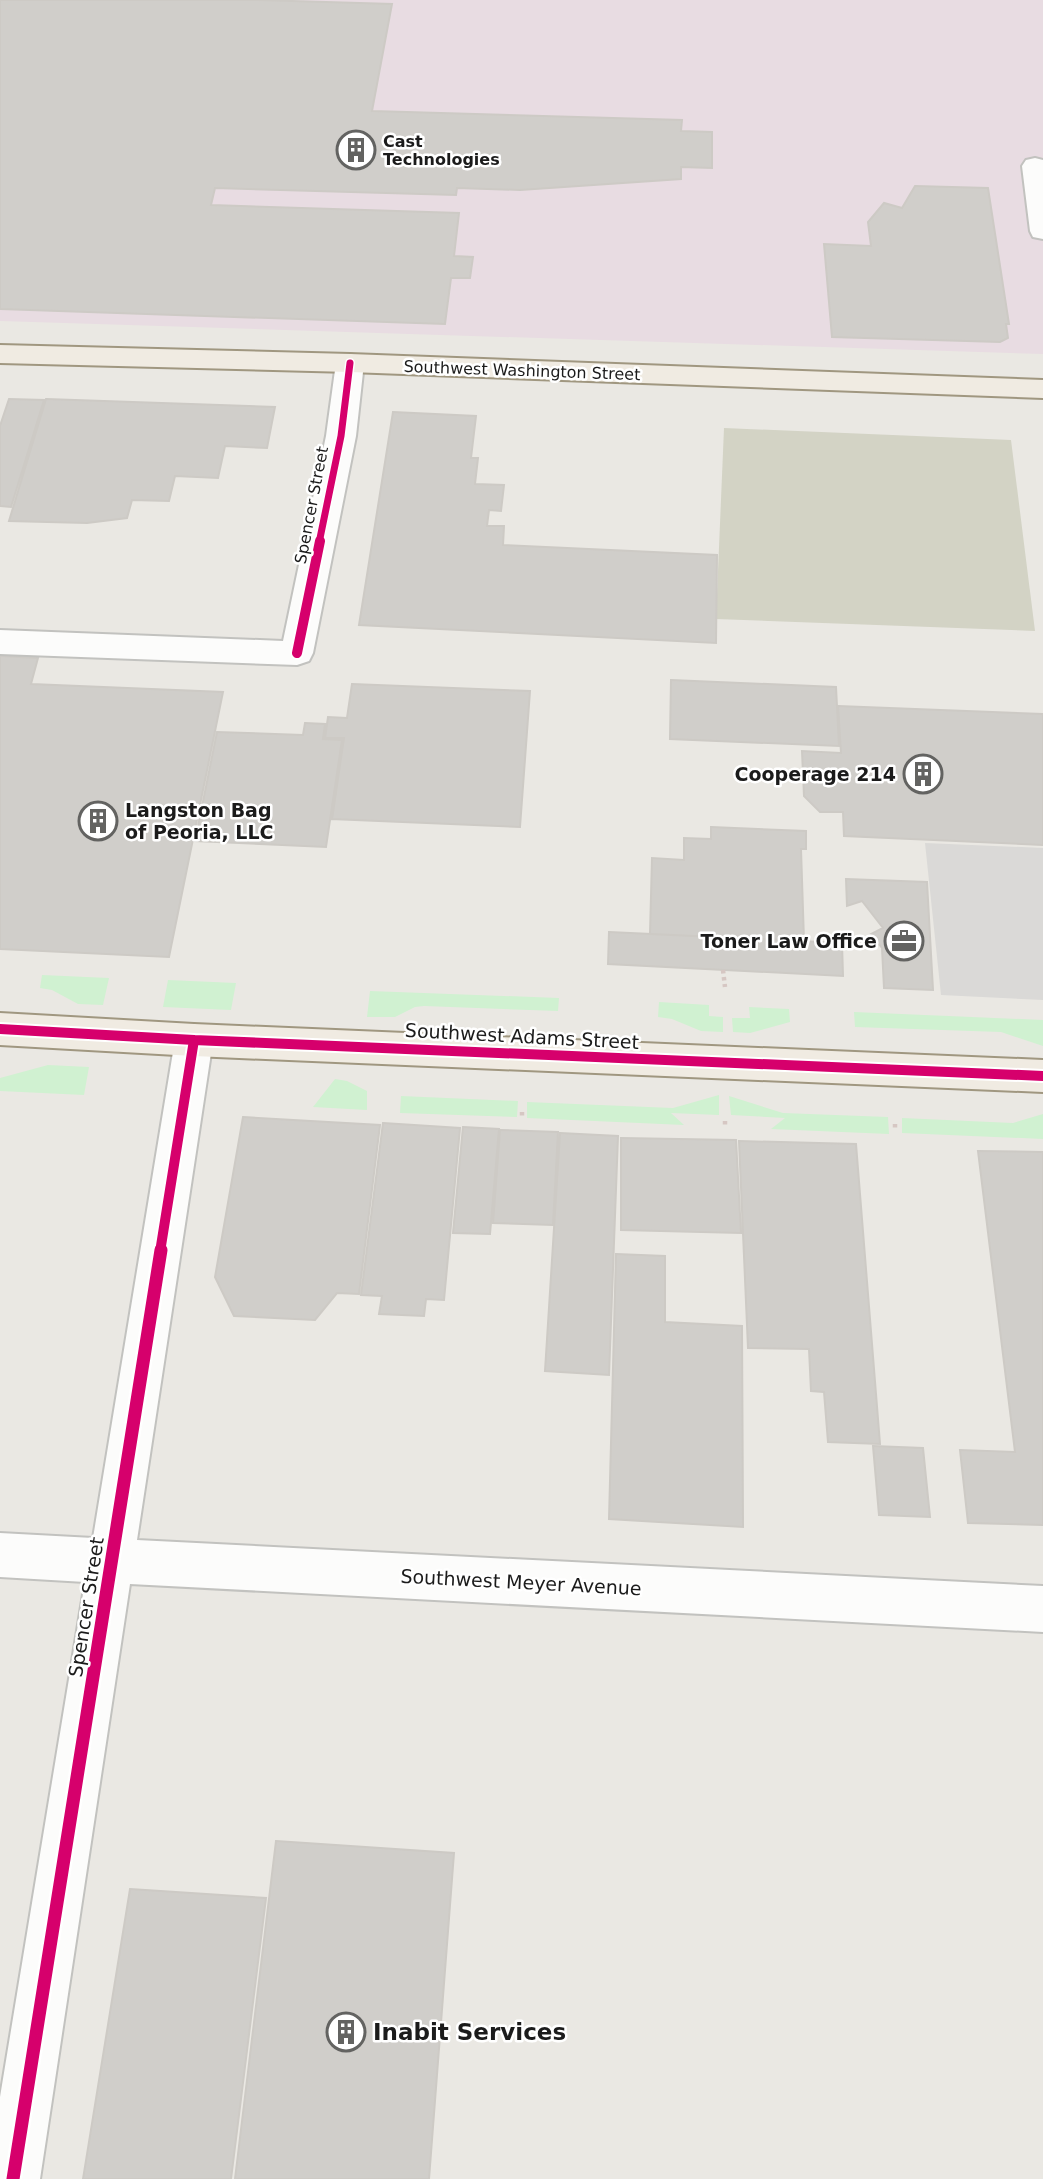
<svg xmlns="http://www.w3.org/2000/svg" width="1043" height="2179" font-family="'DejaVu Sans',sans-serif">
	<rect width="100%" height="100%" fill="#eae8e3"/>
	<path fill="#e8dce2" d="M0 0H1043V354L0 321Z"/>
	<path fill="#d3d3c5" d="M724 428 1011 440 1035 631 716 619Z"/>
	<path fill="#d0f1d1" d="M42 975 109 978 103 1005 78 1004 52 990 40 988Z
		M168 980 236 983 231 1010 163 1007Z
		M370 991 559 998 558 1011 424 1006 415 1007 395 1017H367Z
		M659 1002 709 1005V1016L723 1017V1032L701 1031 672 1019 658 1017Z
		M749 1007 789 1009 790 1022 750 1033 733 1032 732 1018H750Z
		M854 1012 1043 1020V1046L1001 1032 855 1027Z
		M48 1065 89 1067 84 1095 0 1091V1078Z
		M335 1079 347 1081 367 1091V1110L313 1107Z
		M719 1095V1115L671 1113 684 1125 527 1118V1102L673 1108Z
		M401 1096 518 1101 517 1117 400 1113Z
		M729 1096 783 1113 888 1117 889 1134 771 1129 785 1118 731 1115Z
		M1043 1114V1139L902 1133V1118L1013 1123Z"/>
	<path fill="#dad9d7" d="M925 843 1043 848V1000L941 995Z"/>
	<path fill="#d0ceca" stroke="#cdcac5" stroke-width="2" d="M0 0H259L392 4 372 111 682 120 681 131 712 132V168L681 167V179L520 190 457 188 456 195 215 188 211 205 459 213 454 256 473 257 470 278H451L445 324 0 309Z
		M915 186 988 188 1009 324H1006L1008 338 1000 342 832 337 824 244 871 246 868 222 884 203 902 208Z
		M9 399 44 400 11 507 0 506V426Z
		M46 399 275 407 267 448 225 446 218 478 175 476 169 501 132 500 127 518 87 523 9 521Z
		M393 412 476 416 471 458H478L475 484 504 485 501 511 489 510 487 526H504L503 545 717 555 716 643 359 625Z
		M0 656 38 658 31 684 223 692 169 957 0 949Z
		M671 680 836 687 839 746 670 739Z
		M352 684 530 691 520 827 332 819 344 738H325L328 717 347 718Z
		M838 706 1043 714V845L844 836 843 812H820L804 796 802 751 841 753Z
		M305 723 325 724 323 739 342 740 326 847 195 841 217 732 303 735Z
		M711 827 806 831V849H801L804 941 650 934 652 858 684 860V838L711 839Z
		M846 879 927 882 933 990 884 988 882 948 871 934 883 928 862 901 847 906Z
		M609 932 842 943 843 976 608 964Z
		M243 1117 380 1125 359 1294 337 1293 315 1320 234 1316 215 1277Z
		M383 1123 460 1128 444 1300 426 1299 424 1316 379 1314 382 1296 361 1295Z
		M463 1127 499 1129 490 1234 453 1233Z
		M500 1130 558 1132 553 1225 493 1223Z
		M560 1133 618 1136 609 1375 545 1371Z
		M621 1138 736 1140 741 1233 621 1230Z
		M739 1141 856 1144 880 1444 828 1442 824 1392 811 1391 809 1349 748 1348Z
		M978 1151 1043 1152V1525L968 1523 960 1450 1015 1452Z
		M616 1254 665 1256V1322L742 1326 743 1527 609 1519Z
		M873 1446 923 1448 930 1517 879 1515Z
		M276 1841 454 1853 429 2179H235Z
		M130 1889 266 1898 231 2179H83Z"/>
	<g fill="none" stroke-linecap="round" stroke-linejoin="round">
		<defs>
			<path id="minor" d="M1035 158 1043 160V239L1033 237 1030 231 1022 166 1026 160Z
				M350 354 360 357 364 363 356 436 313 653 309 661 297 665 0 654V630L283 641 326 436 336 363 340 357Z
				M194 1024 207 1029 213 1040 137 1540 1043 1586V1632L130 1584 40 2179H0V2097L85 1582 0 1577V1533L93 1538 175 1040 181 1029Z"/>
			<path id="major" d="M0 345 350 354 1043 380V398L350 372 0 363Z
				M0 1013 194 1024 1043 1060V1092L194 1056 0 1045Z"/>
		</defs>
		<use href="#minor" stroke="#c2c2bf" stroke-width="4"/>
		<use href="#major" stroke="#a09780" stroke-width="4"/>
		<path stroke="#d6c7c3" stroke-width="4.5" stroke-dasharray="3.5 3.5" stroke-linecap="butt" d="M723 970 725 987
			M522 1112V1118
			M725 1121V1127
			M895 1124V1131"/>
		<use href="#minor" fill="#fcfcfb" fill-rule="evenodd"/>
		<use href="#major" fill="#f0ebe2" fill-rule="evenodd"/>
		<defs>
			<path id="cycleway-far2" d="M319 543 341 436 350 363"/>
			<path id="cycleway-far1" d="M297 653 320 541
				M0 1029 194 1040 1043 1076
				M160 1252 194 1040"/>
			<path id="cycleway" d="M13 2179 161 1250"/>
		</defs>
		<use href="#cycleway-far2" stroke="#fff" stroke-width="10"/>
		<use href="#cycleway-far1" stroke="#fff" stroke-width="14"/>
		<use href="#cycleway" stroke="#fff" stroke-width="18"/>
		<use href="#cycleway-far2" stroke="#d6006c" stroke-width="7"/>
		<use href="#cycleway-far1" stroke="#d6006c" stroke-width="10"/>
		<use href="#cycleway" stroke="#d6006c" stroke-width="13"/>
	</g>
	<defs>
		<symbol id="building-ring" viewBox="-11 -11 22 22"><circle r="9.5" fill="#fff" stroke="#636361" stroke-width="1.5"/><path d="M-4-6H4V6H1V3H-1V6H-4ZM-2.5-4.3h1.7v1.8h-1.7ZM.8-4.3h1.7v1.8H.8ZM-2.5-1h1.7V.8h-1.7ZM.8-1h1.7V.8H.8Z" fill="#636361"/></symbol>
		<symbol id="office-ring" viewBox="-11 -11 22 22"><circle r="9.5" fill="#fff" stroke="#636361" stroke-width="1.5"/><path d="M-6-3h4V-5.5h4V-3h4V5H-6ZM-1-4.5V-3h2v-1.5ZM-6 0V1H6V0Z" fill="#636361"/></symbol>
	</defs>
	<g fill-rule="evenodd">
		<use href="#building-ring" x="334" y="128" width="44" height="44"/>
		<use href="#building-ring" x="901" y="752" width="44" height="44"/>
		<use href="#building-ring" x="76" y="799" width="44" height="44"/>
		<use href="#office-ring" x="882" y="919" width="44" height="44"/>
		<use href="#building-ring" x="324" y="2010" width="44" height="44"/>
	</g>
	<g text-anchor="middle" stroke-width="5" stroke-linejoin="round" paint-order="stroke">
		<g font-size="16" font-weight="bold" fill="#1b1b1b" stroke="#fff" text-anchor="start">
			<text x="383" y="147">Cast<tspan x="383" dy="18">Technologies</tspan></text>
		</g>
		<g font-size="16" fill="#1b1b1b" stroke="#fff">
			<text transform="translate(522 370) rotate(2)" y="6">Southwest Washington Street</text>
			<text transform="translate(311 505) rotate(-79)" y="6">Spencer Street</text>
		</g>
		<g font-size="19" font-weight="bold" fill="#1b1b1b" stroke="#fff" text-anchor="end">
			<text x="896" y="781">Cooperage 214</text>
			<text x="125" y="817" text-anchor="start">Langston Bag<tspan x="125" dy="22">of Peoria, LLC</tspan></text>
			<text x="877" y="948">Toner Law Office</text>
		</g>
		<g font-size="19" fill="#1b1b1b" stroke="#fff">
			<text transform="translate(522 1036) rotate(3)" y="7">Southwest Adams Street</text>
			<text transform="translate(521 1582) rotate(3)" y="7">Southwest Meyer Avenue</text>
			<text transform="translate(86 1607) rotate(-81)" y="7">Spencer Street</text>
		</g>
		<g font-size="23" font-weight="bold" fill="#1b1b1b" stroke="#fff" text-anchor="start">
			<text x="373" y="2040">Inabit Services</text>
		</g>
	</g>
</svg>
